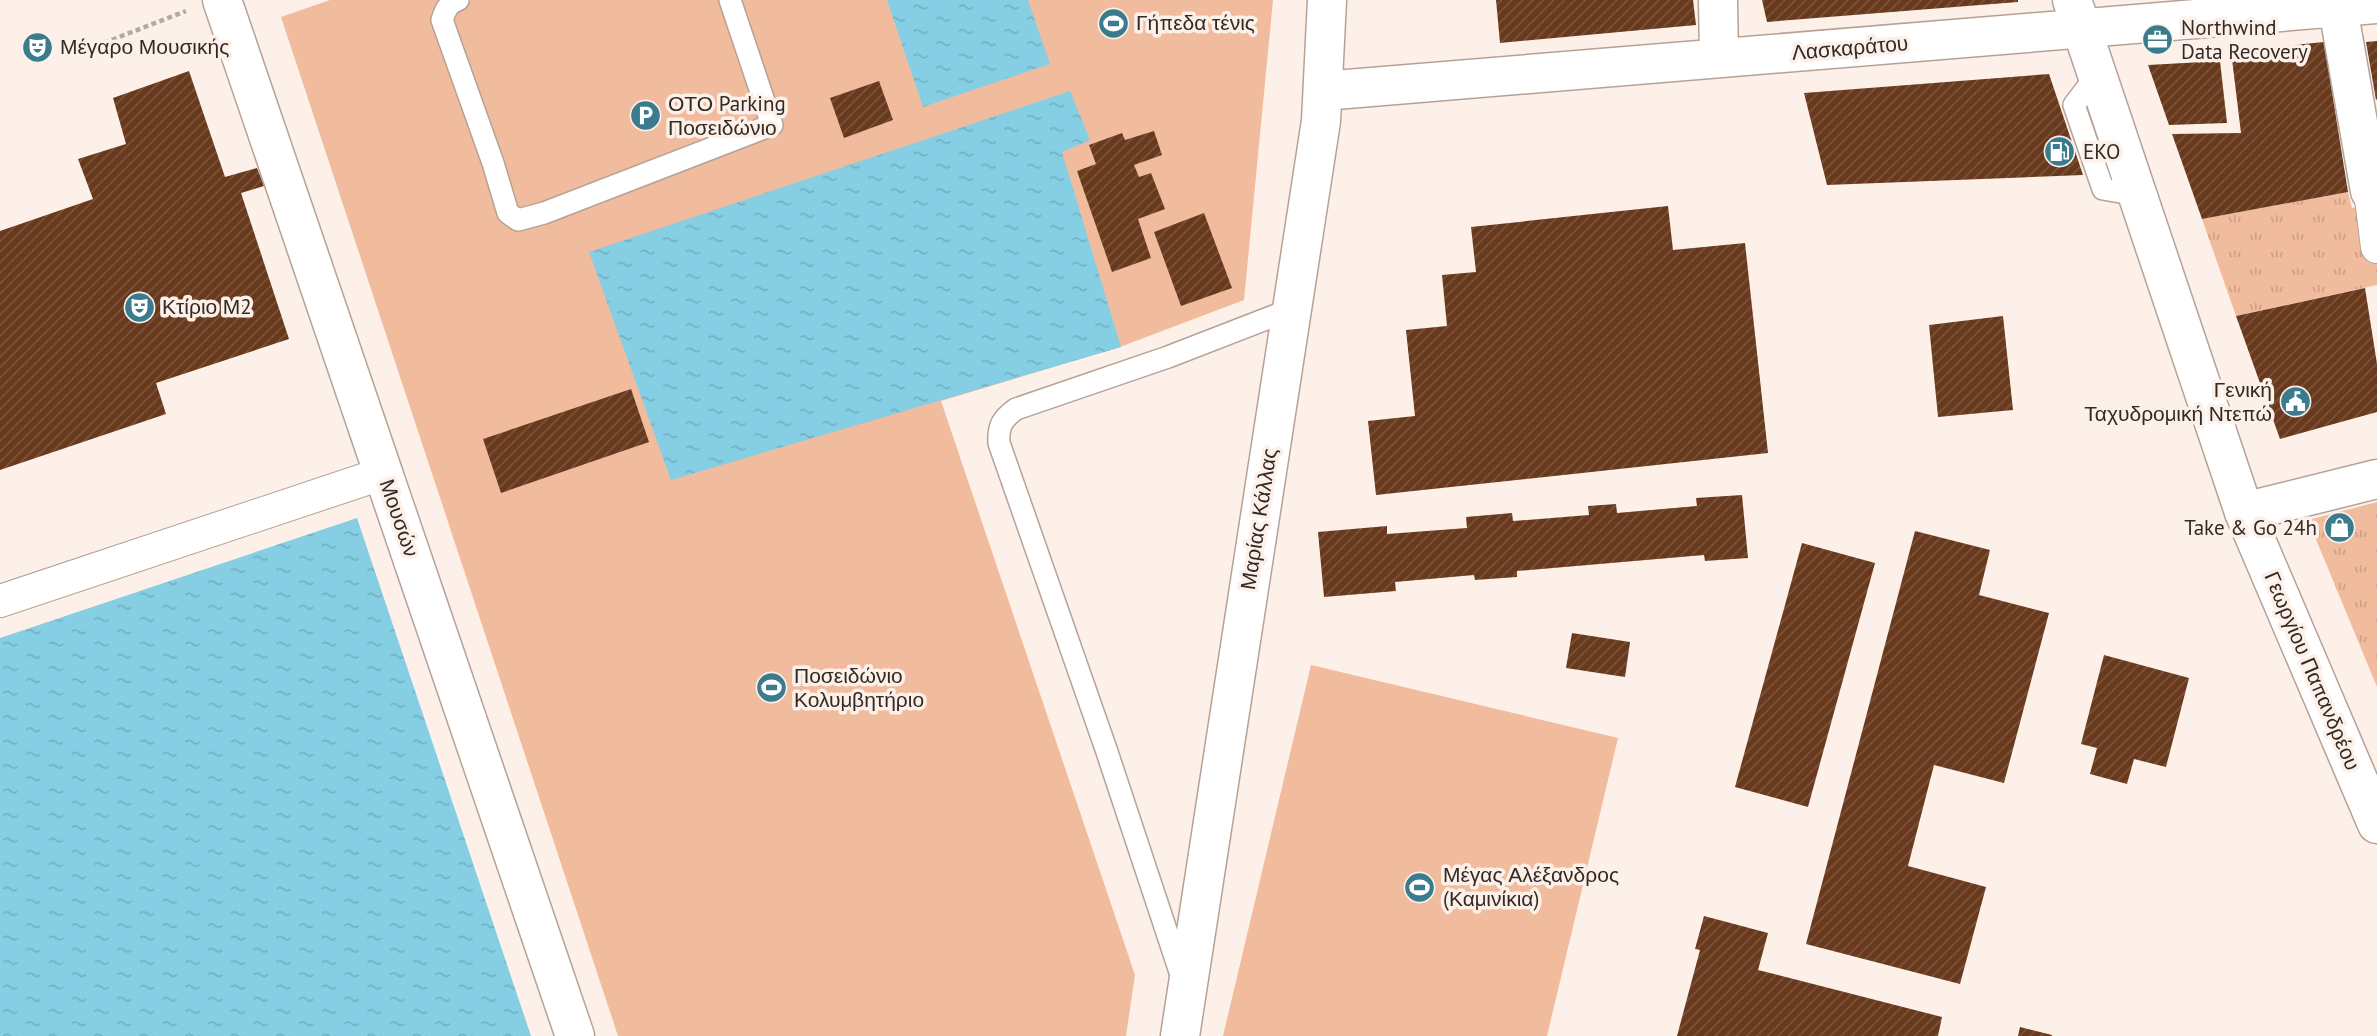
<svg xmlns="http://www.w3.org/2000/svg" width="2377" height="1036" font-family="'PT Sans',sans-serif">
	<defs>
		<pattern id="park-tufts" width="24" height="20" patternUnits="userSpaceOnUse" patternTransform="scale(1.75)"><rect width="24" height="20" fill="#f1bb9d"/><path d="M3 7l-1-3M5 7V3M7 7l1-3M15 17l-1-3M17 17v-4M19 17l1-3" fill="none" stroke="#cfa187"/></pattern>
		<pattern id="water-ripples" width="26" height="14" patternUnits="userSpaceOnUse" patternTransform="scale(1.75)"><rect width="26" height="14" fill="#85cee4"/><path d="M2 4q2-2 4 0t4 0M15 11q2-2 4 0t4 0" fill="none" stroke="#73b1c3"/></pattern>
		<pattern id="building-hatch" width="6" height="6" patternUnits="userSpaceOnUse" patternTransform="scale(1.75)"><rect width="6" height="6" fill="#68391c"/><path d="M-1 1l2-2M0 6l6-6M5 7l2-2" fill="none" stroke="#7a543c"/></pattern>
	</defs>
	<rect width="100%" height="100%" fill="#fdf0e9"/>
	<path fill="url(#park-tufts)" d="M2348 192 2352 208 2377 203V285L2236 316 2202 219Z
		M2377 502V687L2308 520Z"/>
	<path fill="#f1bb9d" d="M330 0H1273L1244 300 1120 347 941 401 1135 975 1126 1036H618L281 17Z
		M1311 665 1618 738 1547 1036H1223Z"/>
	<path fill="url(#water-ripples)" d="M887 0H1028L1050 64 923 107Z
		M1070 91 1090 140 1062 152 1121 347 671 480 589 252Z
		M357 518 531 1036H0V638Z"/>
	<path fill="url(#building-hatch)" d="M1496 0H1693L1696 25 1500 43Z
		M1762 0H2018V2L1767 22Z
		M2377 41V99L2376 100 2366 42Z
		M2324 42 2348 192 2202 219 2172 134 2241 133 2231 51Z
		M2220 61 2227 123 2169 125 2148 65Z
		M189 71 225 177 257 168 264 186 241 193 289 339 156 383 166 414 0 470V231L93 199 78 159 126 144 113 98Z
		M2049 74 2083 175 1827 185 1804 93Z
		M879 81 893 120 844 138 830 98Z
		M1154 131 1162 155 1134 165 1139 177 1151 173 1165 209 1138 219 1151 258 1112 272 1077 171 1096 164 1089 145 1122 133 1125 140Z
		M1668 206 1673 250 1745 243 1768 453 1376 495 1368 421 1415 416 1406 330 1447 326 1442 275 1476 272 1471 227Z
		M1204 213 1232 288 1181 306 1154 232Z
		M2365 288 2377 364V412L2280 439 2236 316Z
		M2003 316 2013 410 1938 417 1929 325Z
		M631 389 649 442 501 493 483 439Z
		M1742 495 1748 558 1705 561 1704 555 1517 571V577L1475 580 1474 575 1395 582 1396 591 1324 597 1318 532 1387 526V534L1467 528 1466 517 1512 513 1513 521 1589 515 1588 506 1616 504 1617 513 1697 506 1696 498Z
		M1915 531 1990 550 1979 595 2049 613 2004 783 1934 765 1908 866 1986 887 1960 984 1806 944Z
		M1802 543 1875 563 1808 807 1735 787Z
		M1572 633 1630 642 1625 677 1566 668Z
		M2104 655 2189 678 2166 767 2134 759 2127 784 2090 774 2097 748 2081 744Z
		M1704 916 1768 933 1758 970 1942 1017 1938 1036H1677L1700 950 1695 949Z
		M2020 1027 2052 1035V1036H2018Z"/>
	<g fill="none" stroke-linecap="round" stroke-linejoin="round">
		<defs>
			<path id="service" d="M458 0C448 3 445 11 442 20L493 163 508 213 518 220 544 213 772 125 730 0
				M2097 75 2074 105 2103 189 2137 195
				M1182 978 1106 749 999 443C998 426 1002 419 1016 409L1168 357 1292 309"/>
			<path id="pedestrian" d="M2370 191 2377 247
				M0 601 384 473"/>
			<path id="minor" d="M222 0 575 1036
				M1718 0 1719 58
				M2338 8 2370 191
				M1323 91 2377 4
				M2244 512 2377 479"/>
			<path id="secondary" d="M1180 1036 1321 121 1327 0"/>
			<path id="primary" d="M2072 0 2244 512 2377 824"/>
		</defs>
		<use href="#service" stroke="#b5a297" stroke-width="24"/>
		<use href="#pedestrian" stroke="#b5a297" stroke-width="34"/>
		<use href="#minor" stroke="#b5a297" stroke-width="41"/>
		<use href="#secondary" stroke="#b5a297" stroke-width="41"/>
		<use href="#primary" stroke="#b5a297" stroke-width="41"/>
		<path stroke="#b4a9a3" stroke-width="4.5" stroke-dasharray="5 3.5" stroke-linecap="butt" d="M96 46 186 11"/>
		<use href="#service" stroke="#fff" stroke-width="21"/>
		<use href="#pedestrian" stroke="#fff" stroke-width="32"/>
		<use href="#minor" stroke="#fff" stroke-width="38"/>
		<use href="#secondary" stroke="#fff" stroke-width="38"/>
		<use href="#primary" stroke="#fff" stroke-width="38"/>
	</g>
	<defs>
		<symbol id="stadium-disc" viewBox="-11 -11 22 22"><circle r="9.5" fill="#3a7b8e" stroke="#fdf0e9"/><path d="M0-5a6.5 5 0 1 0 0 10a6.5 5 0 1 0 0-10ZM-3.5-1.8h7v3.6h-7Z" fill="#fff"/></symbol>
		<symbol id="office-disc" viewBox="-11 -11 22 22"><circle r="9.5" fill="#3a7b8e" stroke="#fdf0e9"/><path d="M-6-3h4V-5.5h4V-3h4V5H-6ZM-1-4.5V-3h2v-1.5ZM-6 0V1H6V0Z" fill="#fff"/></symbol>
		<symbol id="theatre-disc" viewBox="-11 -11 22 22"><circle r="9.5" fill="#3a7b8e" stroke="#fdf0e9"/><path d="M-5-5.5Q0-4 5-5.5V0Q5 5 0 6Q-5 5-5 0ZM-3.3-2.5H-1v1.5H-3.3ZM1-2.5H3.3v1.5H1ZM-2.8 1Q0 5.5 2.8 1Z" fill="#fff"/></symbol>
		<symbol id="parking-disc" viewBox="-11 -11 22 22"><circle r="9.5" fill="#3a7b8e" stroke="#fdf0e9"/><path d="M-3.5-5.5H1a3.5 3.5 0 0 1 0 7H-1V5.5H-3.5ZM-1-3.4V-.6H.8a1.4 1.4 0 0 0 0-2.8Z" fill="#fff"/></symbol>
		<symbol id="fuel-disc" viewBox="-11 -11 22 22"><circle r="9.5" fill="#3a7b8e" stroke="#fdf0e9"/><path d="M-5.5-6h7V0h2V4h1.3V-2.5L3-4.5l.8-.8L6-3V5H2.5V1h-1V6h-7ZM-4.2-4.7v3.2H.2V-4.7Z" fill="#fff"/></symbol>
		<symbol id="civic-disc" viewBox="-11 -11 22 22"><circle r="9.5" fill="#3a7b8e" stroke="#fdf0e9"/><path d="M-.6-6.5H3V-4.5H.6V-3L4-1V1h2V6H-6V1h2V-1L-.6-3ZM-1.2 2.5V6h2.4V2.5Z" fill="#fff"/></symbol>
		<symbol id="shop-disc" viewBox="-11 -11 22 22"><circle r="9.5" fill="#3a7b8e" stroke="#fdf0e9"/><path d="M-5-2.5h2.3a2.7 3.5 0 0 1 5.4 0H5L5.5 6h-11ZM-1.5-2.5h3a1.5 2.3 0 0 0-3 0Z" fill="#fff"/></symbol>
	</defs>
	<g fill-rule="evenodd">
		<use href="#stadium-disc" x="1096" y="6" width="35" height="35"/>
		<use href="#office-disc" x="2140" y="22" width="35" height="35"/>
		<use href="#theatre-disc" x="20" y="30" width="35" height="35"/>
		<use href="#parking-disc" x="628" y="98" width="35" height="35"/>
		<use href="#fuel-disc" x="2042" y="134" width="35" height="35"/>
		<use href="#theatre-disc" x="122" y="290" width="35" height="35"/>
		<use href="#civic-disc" x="2278" y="384" width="35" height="35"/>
		<use href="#shop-disc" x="2322" y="510" width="35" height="35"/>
		<use href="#stadium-disc" x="754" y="670" width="35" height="35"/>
		<use href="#stadium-disc" x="1402" y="870" width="35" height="35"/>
	</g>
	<g text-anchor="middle" stroke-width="7" stroke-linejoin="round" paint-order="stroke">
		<g font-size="21" fill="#322a25" stroke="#fdf0e9" text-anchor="start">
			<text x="1136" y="30">Γήπεδα τένις</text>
			<text x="2181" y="35">Northwind<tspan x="2181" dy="24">Data Recovery</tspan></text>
			<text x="60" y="54">Μέγαρο Μουσικής</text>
			<text x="668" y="111">ΟΤΟ Parking<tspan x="668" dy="24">Ποσειδώνιο</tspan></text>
			<text x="2083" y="159">EKO</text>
			<text x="162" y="314">Κτίριο Μ2</text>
			<text x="2272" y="397" text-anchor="end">Γενική<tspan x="2272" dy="24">Ταχυδρομική Ντεπώ</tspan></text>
			<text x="2317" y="535" text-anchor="end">Take &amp; Go 24h</text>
			<text x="794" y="683">Ποσειδώνιο<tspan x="794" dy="24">Κολυμβητήριο</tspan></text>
			<text x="1443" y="882">Μέγας Αλέξανδρος<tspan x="1443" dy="24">(Καμινίκια)</tspan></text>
		</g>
		<g font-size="21" fill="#322a25" stroke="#fdf0e9">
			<text transform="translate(1850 48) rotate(-5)" y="7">Λασκαράτου</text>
			<text transform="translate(399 518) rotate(71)" y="7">Μουσών</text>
			<text transform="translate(1259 519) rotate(-81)" y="7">Μαρίας Κάλλας</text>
			<text transform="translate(2312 671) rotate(67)" y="7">Γεωργίου Παπανδρέου</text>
		</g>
	</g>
</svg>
